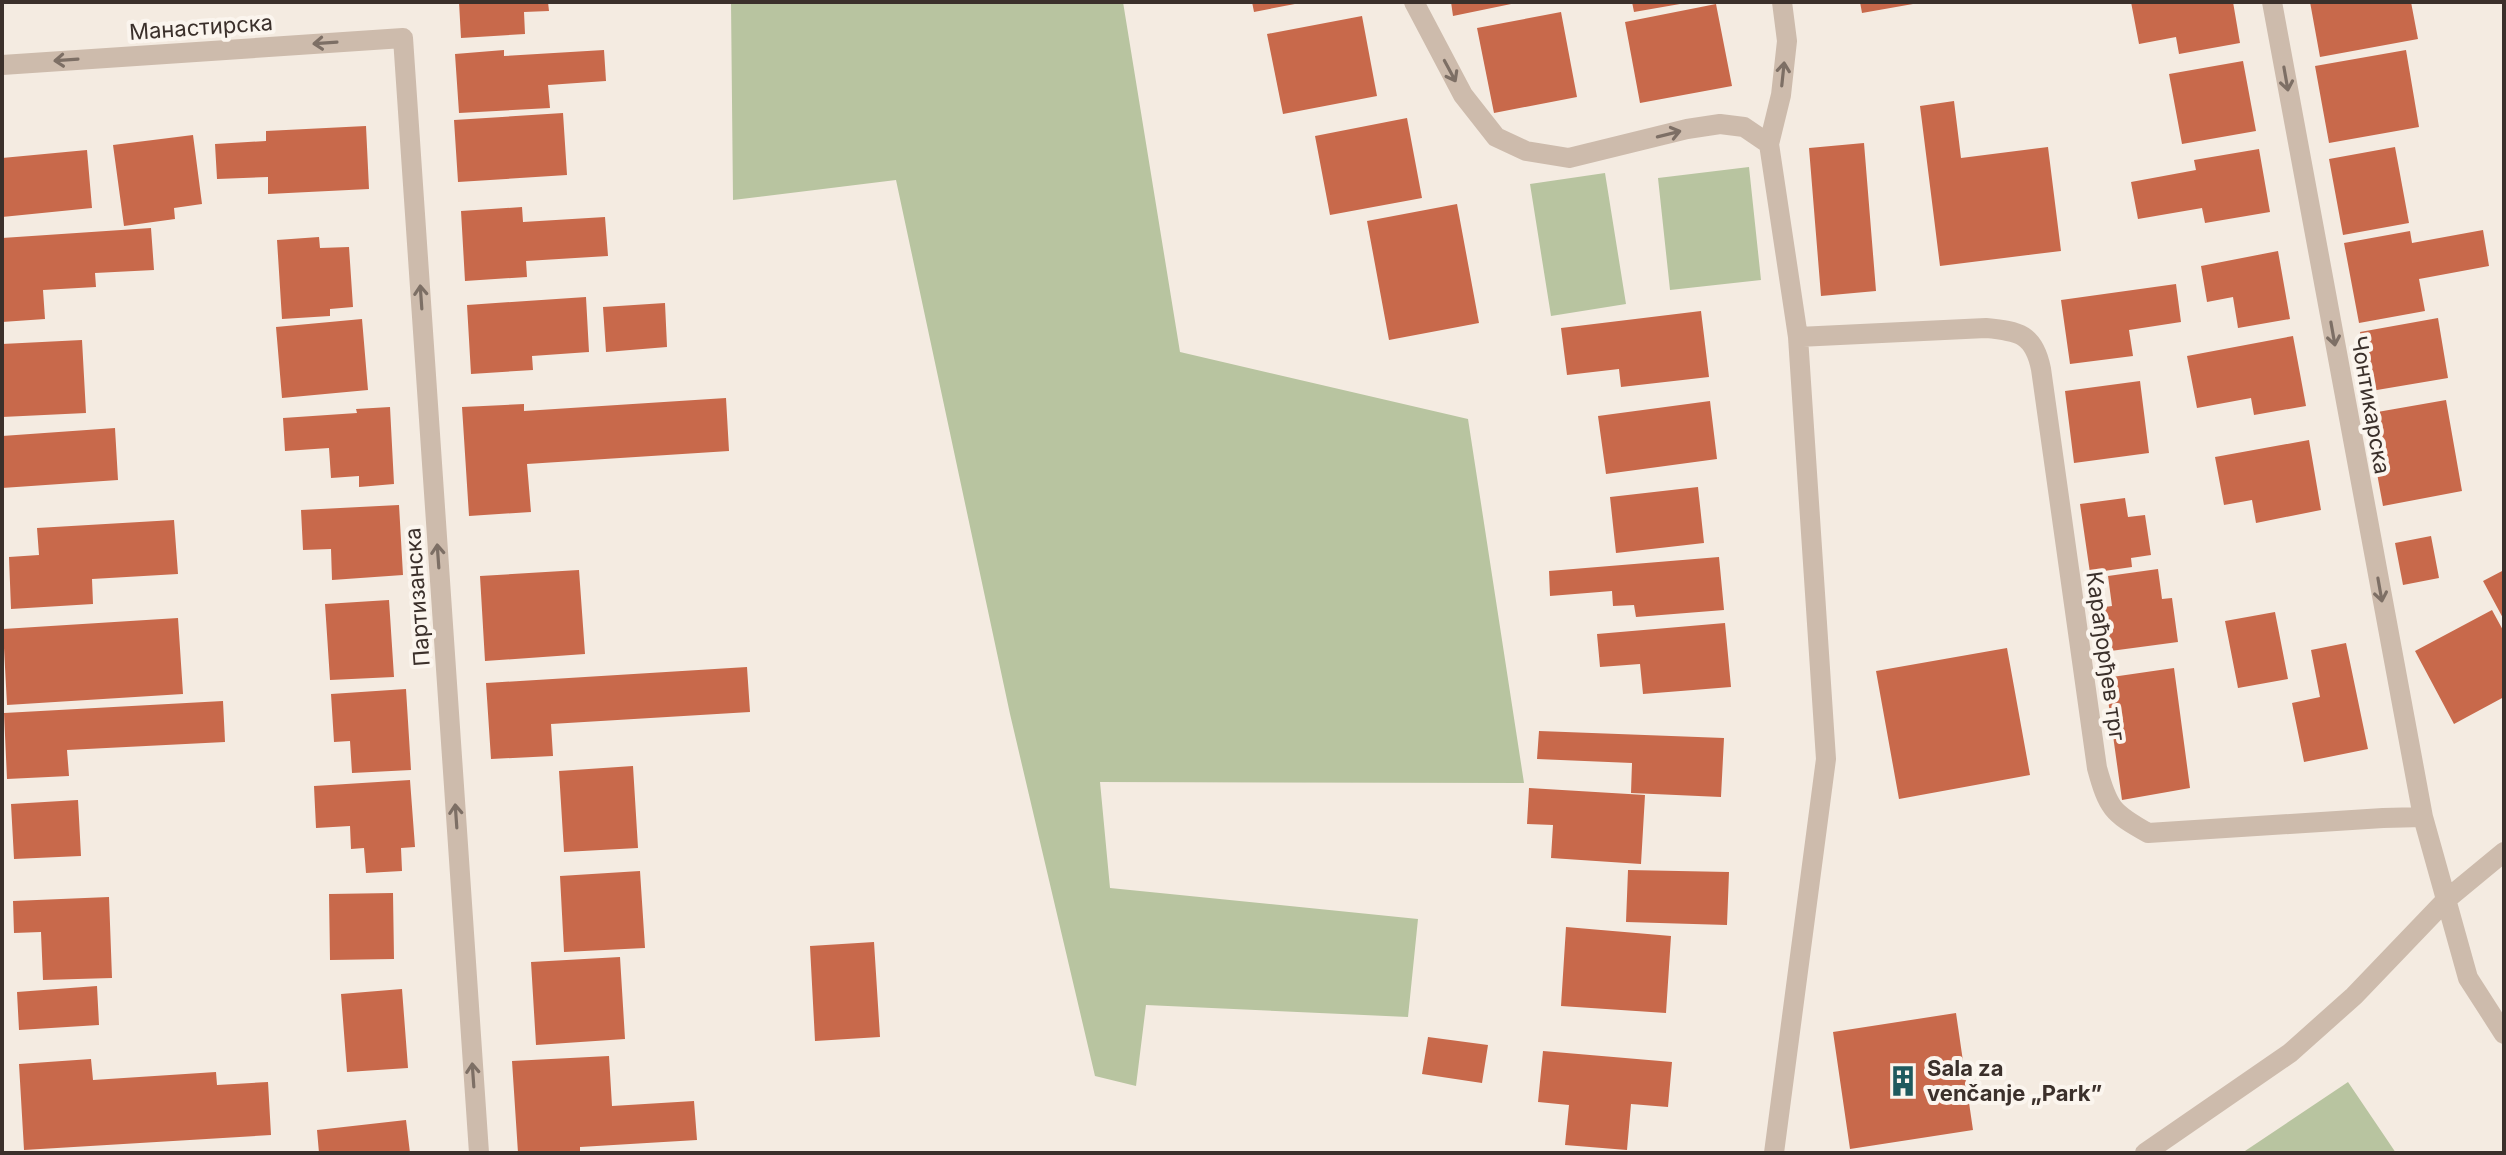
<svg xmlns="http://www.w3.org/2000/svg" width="2506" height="1155" font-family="Inter,sans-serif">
	<rect width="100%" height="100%" fill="#f4ebe1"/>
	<path fill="#b8c4a0" d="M731 2H1123L1180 352 1468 419 1524 783 1100 782 1110 888 1418 919 1408 1017 1146 1005 1136 1086 1095 1076 1010 714 896 180 733 200Z
		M1749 167 1761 280 1670 290 1658 178Z
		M1605 173 1626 304 1551 316 1530 184Z
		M2348 1082 2396 1153H2242Z"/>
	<path fill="#c8694b" d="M459 2H548L549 11 524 12 525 34 461 38Z
		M1252 2H1300V3L1254 12Z
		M1451 2H1516V3L1453 16Z
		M1632 2H1680V4L1634 12Z
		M1860 2H1913V4L1862 13Z
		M2131 2H2233L2240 43 2179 54 2176 37 2139 44Z
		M2310 2H2411L2418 39 2320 57Z
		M1716 4 1732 86 1640 103 1625 22Z
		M1561 12 1577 97 1494 113 1477 28Z
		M1362 16 1377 96 1283 114 1267 34Z
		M504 50V56L604 50 606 81 548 85 550 108 459 113 455 54Z
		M2406 50 2419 127 2329 143 2315 66Z
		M2243 61 2256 131 2182 144 2169 74Z
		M1954 101 1961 158 2048 147 2061 251 1940 266 1920 106Z
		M563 113 567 175 458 182 454 120Z
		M1407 118 1422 198 1330 215 1315 136Z
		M366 126 369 189 268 194V177L217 179 215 144 266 141V131Z
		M193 135 202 204 174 208 175 219 124 226 113 145Z
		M1864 143 1876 291 1821 296 1809 148Z
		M2395 147 2409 223 2343 235 2329 159Z
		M2259 149 2270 212 2205 223 2202 208 2138 219 2131 182 2196 170 2194 160Z
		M87 150 92 208 2 217V158Z
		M1457 204 1479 323 1389 340 1367 221Z
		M522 207 523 222 605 217 608 256 526 261 527 277 465 281 461 211Z
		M151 228 154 270 95 273 96 287 43 290 45 319 2 322V238Z
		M2483 230 2489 266 2419 279 2425 311 2359 323 2344 243 2410 231 2412 243Z
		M319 237 320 248 349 247 353 307 330 309V316L282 319 277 240Z
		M2278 251 2290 319 2238 328 2233 297 2207 302 2201 266Z
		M2176 284 2181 322 2129 330 2133 356 2070 364 2061 300Z
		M586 297 589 352 532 356 533 370 471 374 467 305Z
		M665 303 667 347 606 352 603 307Z
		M1701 311 1709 377 1621 387 1619 369 1567 375 1561 328Z
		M2438 318 2448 378 2371 391 2360 332Z
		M362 319 368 390 282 398 276 327Z
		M2293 336 2306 406 2254 415 2251 398 2197 408 2187 356Z
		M82 340 86 413 2 417V344Z
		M2140 381 2149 453 2074 463 2065 391Z
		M726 398 729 451 527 464 531 512 469 516 462 407 524 404V411Z
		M2446 400 2462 491 2383 506 2366 414Z
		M1710 401 1717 459 1606 474 1598 416Z
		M390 407 394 484 359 487V476L331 478 329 448 285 451 283 418 357 413 356 409Z
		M115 428 118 480 2 488V436Z
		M2309 440 2321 510 2256 523 2252 500 2224 505 2215 457Z
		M1698 487 1704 543 1616 553 1610 497Z
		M2125 498 2128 517 2145 515 2151 555 2131 558 2132 567 2090 573 2080 504Z
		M399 505 403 575 332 580 331 549 303 550 301 510Z
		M174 520 178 574 92 579 93 604 11 609 9 557 39 555 37 528Z
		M2431 536 2439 578 2403 585 2395 543Z
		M1719 557 1724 610 1636 617 1634 605 1613 606 1612 591 1550 596 1549 571Z
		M2158 569 2162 599 2172 598 2178 642 2103 652 2097 608 2112 606 2108 576Z
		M579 570 585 654 485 661 480 576Z
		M2504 570V620L2483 581Z
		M389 600 394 677 330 680 325 604Z
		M2492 610 2504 632V697L2454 724 2415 651Z
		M2275 612 2288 679 2238 688 2225 621Z
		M178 618 183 694 7 705 3 629Z
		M1725 623 1731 687 1643 694 1640 664 1600 667 1597 634Z
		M2346 643 2368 749 2304 762 2292 703 2320 697 2311 650Z
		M2007 648 2030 775 1899 799 1876 671Z
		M747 667 750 712 551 724 553 756 491 759 486 683Z
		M2174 668 2190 788 2122 800 2105 678Z
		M406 689 411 770 352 773 350 741 334 742 331 694Z
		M223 701 225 742 67 750 69 776 7 779 4 713Z
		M1539 731 1724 738 1721 797 1631 793 1632 763 1537 759Z
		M633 766 638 848 564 852 559 771Z
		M410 780 415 847 401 848 402 871 366 873 364 848 351 849 350 826 316 828 314 786Z
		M1529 788 1645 795 1641 864 1551 858 1553 825 1527 824Z
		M78 800 81 856 14 859 11 804Z
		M1628 870 1729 872 1727 925 1626 922Z
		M640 871 645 948 564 952 560 876Z
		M393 893 394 959 330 960 329 894Z
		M109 897 112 978 43 980 41 932 14 933 13 901Z
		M1566 927 1671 936 1666 1013 1561 1006Z
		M874 942 880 1037 815 1041 810 946Z
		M620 957 625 1039 536 1045 531 962Z
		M97 986 99 1025 19 1030 17 992Z
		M402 989 408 1068 347 1072 341 994Z
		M1956 1013 1973 1130 1850 1149 1833 1032Z
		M1428 1037 1488 1045 1482 1083 1422 1074Z
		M1543 1051 1672 1062 1668 1107 1631 1104 1627 1150 1565 1145 1569 1105 1538 1102Z
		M609 1056 612 1106 694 1101 697 1140 580 1147V1153H518L512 1061Z
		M91 1059 93 1080 216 1072 217 1085 268 1082 271 1135 24 1150 19 1064Z
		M406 1120 410 1153H319L317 1130Z"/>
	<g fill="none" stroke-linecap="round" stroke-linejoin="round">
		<path stroke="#cdbbac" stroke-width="20" d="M1414 2 1463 95 1496 137 1526 151 1569 158 1687 129 1720 124 1744 127 1769 144
			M2272 2 2423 817 2468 978 2504 1034
			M2 65 403 38 479 1153
			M1798 337 1986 328C2019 331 2034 334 2041 369L2097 768C2108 808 2112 813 2148 833L2383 818 2423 817
			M1774 1153 1826 759 1798 337 1769 144 1781 95 1787 41 1782 2
			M2145 1153 2290 1053 2354 996 2447 899 2504 852"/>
	</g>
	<defs><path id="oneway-shaft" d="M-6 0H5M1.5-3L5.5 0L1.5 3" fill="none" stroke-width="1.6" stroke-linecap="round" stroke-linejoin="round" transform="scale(2)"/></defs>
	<g stroke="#7d6f65">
		<use href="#oneway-shaft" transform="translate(325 43) rotate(176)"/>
		<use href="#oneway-shaft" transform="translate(66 60) rotate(176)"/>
		<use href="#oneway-shaft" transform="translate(1450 71) rotate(62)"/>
		<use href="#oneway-shaft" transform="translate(1783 74) rotate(-84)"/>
		<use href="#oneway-shaft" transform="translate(2286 79) rotate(80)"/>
		<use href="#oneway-shaft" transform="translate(1669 134) rotate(-14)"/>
		<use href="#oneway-shaft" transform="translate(421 297) rotate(-94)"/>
		<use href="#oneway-shaft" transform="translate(2333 334) rotate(80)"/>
		<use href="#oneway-shaft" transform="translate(438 556) rotate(-94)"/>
		<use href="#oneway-shaft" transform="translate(2380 590) rotate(80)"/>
		<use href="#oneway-shaft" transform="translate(456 816) rotate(-94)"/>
		<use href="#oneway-shaft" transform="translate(473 1075) rotate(-94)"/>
	</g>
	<defs>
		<symbol id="building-bare" viewBox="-9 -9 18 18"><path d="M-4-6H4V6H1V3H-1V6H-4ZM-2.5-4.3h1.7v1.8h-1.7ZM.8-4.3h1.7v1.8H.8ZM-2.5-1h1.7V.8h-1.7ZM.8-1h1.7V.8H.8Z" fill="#1f5a5e" stroke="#fbf5ee" stroke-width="2.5" paint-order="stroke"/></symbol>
	</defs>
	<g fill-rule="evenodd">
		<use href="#building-bare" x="1881" y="1059" width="44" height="44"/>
	</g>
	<g text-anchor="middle" stroke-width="8" stroke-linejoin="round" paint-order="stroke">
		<g font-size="22" fill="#3b302b" stroke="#fbf5ee">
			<text transform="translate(201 27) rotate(-4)" y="8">Манастирска</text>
			<text transform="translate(2371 405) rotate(80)" y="8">Чонтикарска</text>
			<text transform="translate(417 597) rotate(-94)" y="8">Партизанска</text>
			<text transform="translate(2106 656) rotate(82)" y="8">Карађорђев трг</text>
		</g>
		<g font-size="22" font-weight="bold" fill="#3b302b" stroke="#fbf5ee" text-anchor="start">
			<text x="1927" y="1076">Sala za<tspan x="1927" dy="25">venčanje „Park”</tspan></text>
		</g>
	</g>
	<rect width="2506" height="1155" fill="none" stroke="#3b302b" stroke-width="8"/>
</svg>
